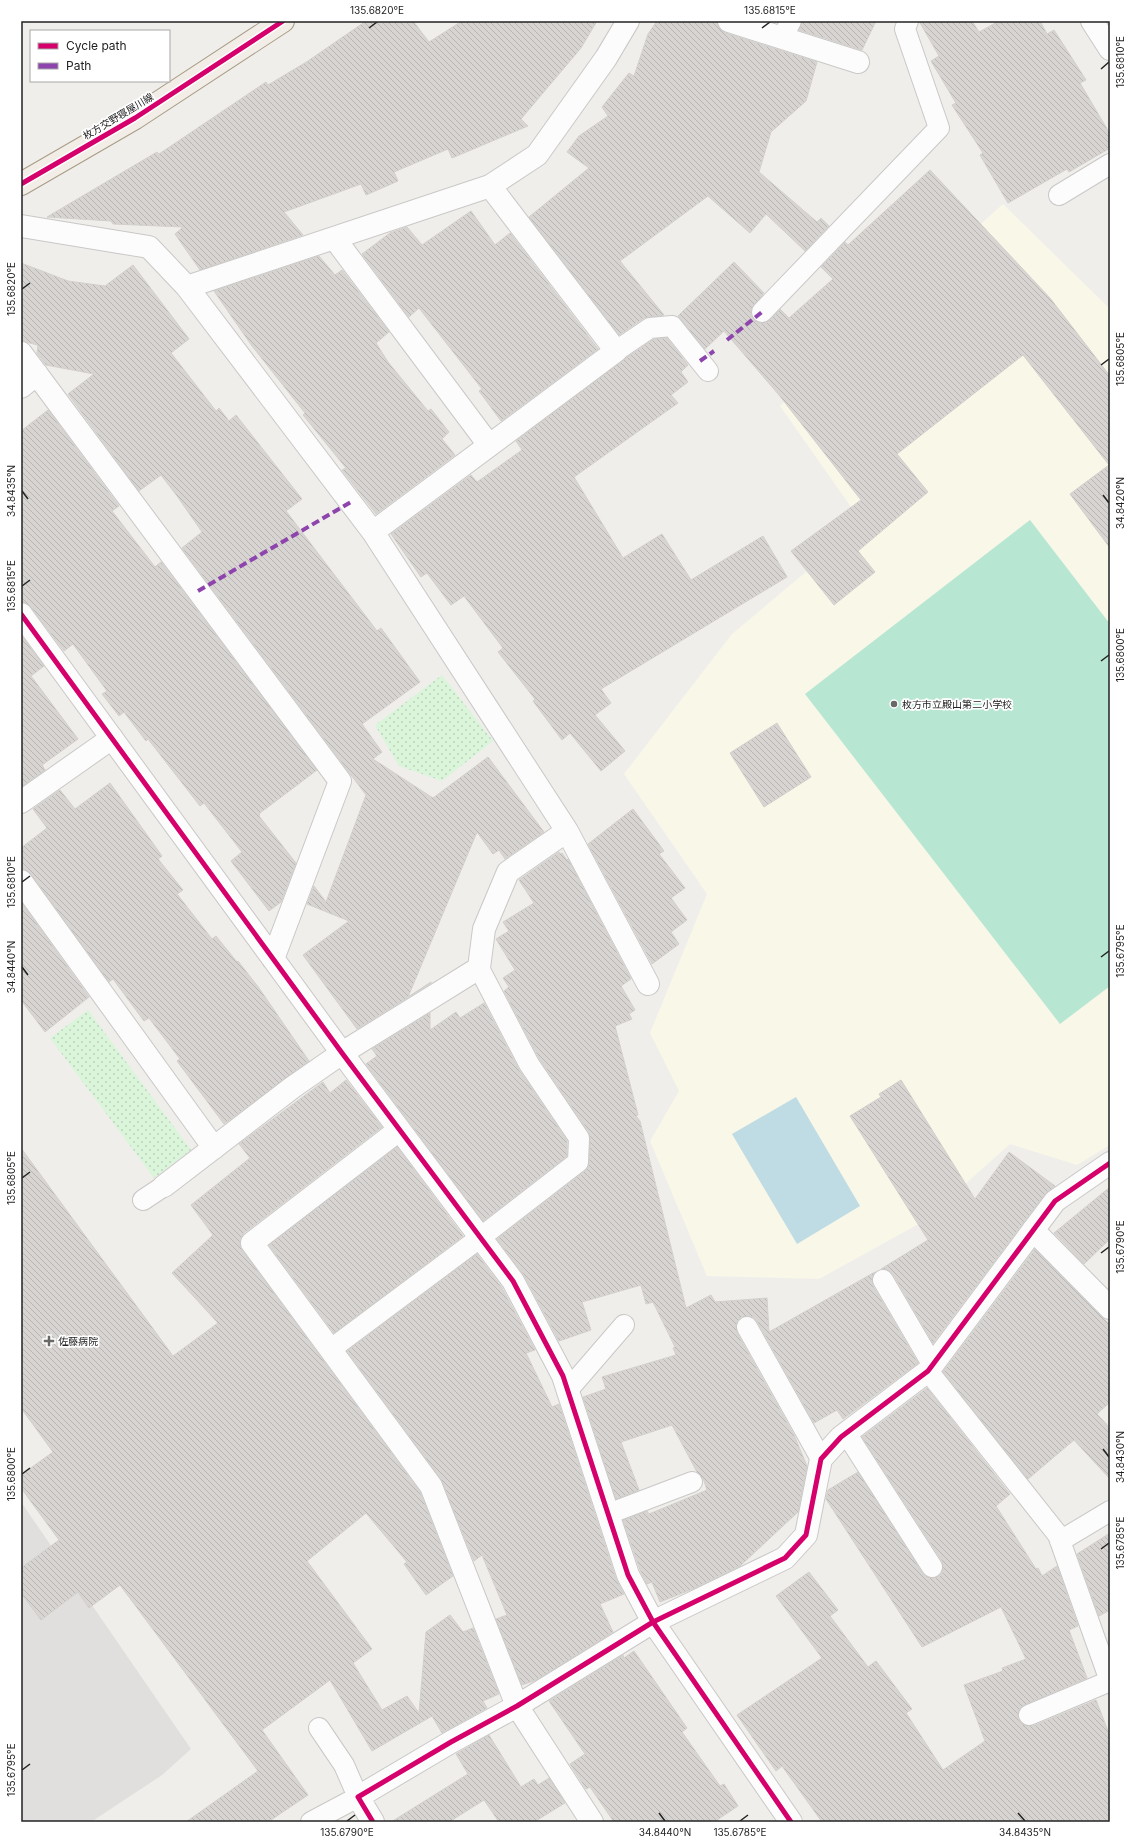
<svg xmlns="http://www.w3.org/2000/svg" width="1131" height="1843" font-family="Inter,'Noto Sans JP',sans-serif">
	<defs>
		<pattern id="park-dots" width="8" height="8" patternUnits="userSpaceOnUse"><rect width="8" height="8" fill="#daf5da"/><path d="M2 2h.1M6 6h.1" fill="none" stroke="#bbd2bb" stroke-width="1.8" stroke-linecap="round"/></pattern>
		<pattern id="building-back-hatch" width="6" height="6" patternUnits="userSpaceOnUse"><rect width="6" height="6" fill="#d7d4d2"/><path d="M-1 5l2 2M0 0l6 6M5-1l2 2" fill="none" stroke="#b8b6b4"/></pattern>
	</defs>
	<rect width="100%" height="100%" fill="#f0eeeb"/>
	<path fill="#f8f7e8" d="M1003 204 1110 309V1145L1077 1165 1010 1144 924 1221 819 1279 707 1276 650 1141 679 1091 650 1033 707 894 624 774 732 634 863 524 780 406Z"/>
	<path fill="url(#park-dots)" d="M442 675 493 741 442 781 399 766 375 725Z
		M88 1010 191 1150 154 1178 50 1038Z"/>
	<path fill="#b7e6d2" d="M1030 520 1110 624V986L1060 1024 805 694Z"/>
	<path fill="#e0dfde" d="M21 1502 191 1749 162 1775 91 1822H21Z"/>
	<path fill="#bfdbe3" d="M796 1097 860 1206 797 1244 732 1134Z"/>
	<path fill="url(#building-back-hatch)" stroke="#d3d0cc" d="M366 21H413L429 42 462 21H597L581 48 521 119 528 126 452 158 448 149 394 172 398 181 366 195 361 184 284 212 303 235 200 270 175 234 183 227 113 224 111 221 47 217 157 152 159 154 266 82 268 85 308 61Z
		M657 21H717L720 29 725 33 817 62 806 101 771 132 759 172 817 222 821 218 829 226 805 251 766 214 750 233 708 196 620 261 664 315 644 318 619 335 529 217 589 168 567 152 579 136 608 116 602 107 629 73 634 76 648 34Z
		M802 21H876L862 50 799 30Z
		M919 21H972L979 32 999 21H1040L1047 34 1054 30 1086 80 1080 83 1110 134V148L1069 172 1067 169 1008 203 980 155 983 153 952 105 956 103 931 61 939 56Z
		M930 170 1050 298 1110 376V548L1070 494 1109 465 1023 355 897 454 928 492 858 551 875 572 834 605 791 551 861 500 779 395 724 331 705 349 678 316 734 262 764 293 751 309V315L754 320 760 323H766L780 309 789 318 833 279 821 267 845 242 848 245Z
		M471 211 495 245 510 233 598 349 501 421 479 391 482 389 419 308 409 317 362 254 390 233 407 227 422 245Z
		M319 256 335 275 342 270 389 332 376 343 388 362 428 411 431 409 449 432 442 439 455 455 376 514 342 470 346 468 303 415 305 413 252 346 214 291Z
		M21 263 68 281 105 286 133 265 189 339 171 353 216 411 219 408 229 421 236 415 302 499 286 511 377 631 381 628 420 682 362 724 382 752 373 759 433 798 488 757 544 832 505 859 499 850 493 854 477 832 408 997 431 982V983L357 1029 303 955 349 921 307 904 314 886 326 902 366 795 182 548 202 532 177 496 161 475 139 491 68 394 94 374 46 365 37 353 38 345 21 341Z
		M667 338 688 365 681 372 688 382 671 395 678 403 574 477 623 558 662 534 691 580 763 536 787 577 601 689 611 703 595 715 625 751 601 771 570 733 562 740 533 701 535 699 498 652 503 648 464 596 451 605 427 573 421 577 391 534 471 475 477 482 522 450 516 441 626 358 654 339Z
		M48 410 119 506 112 511 155 567 161 562 317 770 260 813 259 816 296 863 281 902 269 911 231 861 242 852 204 803 200 806 148 739 146 741 124 712 119 716 102 694 107 691 73 644 64 651 31 607 26 603 21 602V431Z
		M21 635 44 666 31 676 78 739 42 765 45 770 21 787Z
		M777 723 811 777 764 807 730 753Z
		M110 783 162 856 158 859 183 890 177 894 212 939 216 936 237 962 238 961 259 988 309 1061 224 1124 177 1061 180 1059 149 1018 144 1021 113 979 109 982 31 874 26 870 21 869V848L47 828 33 809 60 790 75 809Z
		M633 809 664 851 659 854 685 888 671 898 687 920 671 932 679 944 652 964 588 844Z
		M559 852 560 854 562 853 567 860 568 859 631 979 621 986 635 1010 629 1014 632 1019 615 1026 638 1115 636 1116 640 1121 686 1308 711 1295 715 1302 767 1298 769 1332 875 1272 872 1280 873 1286 918 1363 843 1419 837 1410 814 1423 757 1321 753 1317 748 1316 741 1317 737 1321 736 1326 737 1333 794 1435 807 1466 798 1512 740 1566 695 1588 660 1602 652 1582 647 1584 640 1570 623 1520 647 1511 649 1514 707 1490 703 1478 697 1472 672 1425 621 1442 639 1490 616 1499 583 1397 606 1389 602 1377 676 1355 673 1348 675 1347 653 1302 646 1304 641 1285 582 1302 591 1330 559 1341 524 1275 497 1239 585 1171 589 1163 590 1138 589 1132 539 1058 504 991 509 987 503 978 515 970 496 939 509 931 503 922 534 903 519 880Z
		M21 902 89 997 45 1032 21 1000Z
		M484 1003 519 1070 567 1141V1156L483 1221 366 1064 377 1056 372 1049 430 1013V1030L456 1012 460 1018Z
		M346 1080 382 1127 244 1233 240 1239V1245L242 1250 420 1492 453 1576 426 1595 404 1564 407 1562 366 1513 307 1561 372 1649 353 1663 382 1710 407 1696 419 1713 426 1632 450 1615 463 1632 473 1628 499 1694 483 1701 487 1708 442 1733 432 1716 372 1751 330 1680 262 1730 308 1795 268 1822H186L258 1771 120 1585 89 1608 78 1592 41 1620 21 1593V1568L59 1540 21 1488V1475L53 1452 21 1408V1148L173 1356 218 1323 172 1273 213 1235 191 1205 250 1158 239 1144 323 1082 330 1093Z
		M901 1080 975 1199 1009 1152 1055 1186 1045 1194 933 1343 893 1274 888 1270 881 1269 928 1240 850 1116 881 1097 879 1094Z
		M397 1147 463 1236 334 1333 269 1245Z
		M1110 1187V1239L1084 1264 1054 1233Z
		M1035 1249 1110 1325V1402L1097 1414 1110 1428V1479L1074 1440 1028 1479 943 1372Z
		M477 1254 502 1288 535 1350 526 1353 552 1407 559 1404 616 1579 624 1594 600 1604 613 1632 536 1680 522 1685 496 1619 507 1615 482 1555 474 1561 441 1479 347 1351Z
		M927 1388 1010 1494 996 1506 1036 1569 1038 1568 1042 1576 1057 1566 1078 1626 1069 1630 1087 1678 1024 1705 1020 1708 1018 1713V1719L1022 1724 1028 1726H1033L1096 1700 1110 1736V1822H822L782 1766 776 1771 737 1715 822 1658 776 1596 809 1572 838 1610 830 1616 868 1667 876 1661 912 1709 906 1713 943 1770 985 1741 964 1685 1003 1671 1002 1668 1026 1659 1001 1607 922 1647 826 1499 828 1490 858 1472 923 1574 927 1577 933 1578 939 1576 942 1573 943 1567 942 1561 862 1437Z
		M1110 1533V1610L1099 1616 1077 1554Z
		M634 1651 687 1728 682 1732 720 1786 724 1784 738 1806 714 1822H614L590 1787 586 1789 570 1764 585 1754 549 1701 623 1655 624 1658Z
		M489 1735 521 1787 534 1779 538 1785 549 1778 565 1803 534 1822H499L484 1800 449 1822H391L468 1774 456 1754Z"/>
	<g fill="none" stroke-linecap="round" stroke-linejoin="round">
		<defs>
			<path id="lane" d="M782 38 791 21
				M1059 195 1110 164
				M762 312 939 128 905 29 908 21
				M616 351 650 328 672 326 708 371
				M143 1200 164 1186
				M883 1280 932 1364
				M747 1327 821 1459
				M331 1349 481 1237 578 1162 579 1138 529 1064 479 968
				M928 1371 1058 1535 1110 1681
				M567 1391 624 1325
				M846 1433 932 1567
				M608 1514 692 1482
				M1060 1541 1110 1511
				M1029 1715 1110 1681
				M311 1822 358 1797 344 1765 319 1728"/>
			<path id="street" d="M729 21 858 62
				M1092 21 1110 49
				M21 226 149 247 187 287 373 532 567 831 648 984
				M335 239 489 445
				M187 287 490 186 537 155 606 58 628 21
				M21 353 340 781 273 959
				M21 387 37 374
				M373 532 616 351 490 186
				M21 614 342 1053 513 1281 563 1376 628 1575 653 1622 791 1822
				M21 802 112 738
				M21 881 214 1148
				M399 1130 252 1243 431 1486 517 1706 592 1822
				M164 1186 293 1087 342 1053 479 968 484 929 508 872 567 831
				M1033 1230 1110 1308
				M373 1822 358 1797 451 1742 517 1706 653 1622 785 1558 806 1535 821 1459 841 1437 928 1371 1055 1201 1110 1163"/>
			<path id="primary" d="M21 184 135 118 283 21"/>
		</defs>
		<use href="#lane" stroke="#c9c8c7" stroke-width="22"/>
		<use href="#street" stroke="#c9c8c7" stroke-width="24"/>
		<use href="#primary" stroke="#a79c86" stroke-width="24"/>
		<use href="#lane" stroke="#fdfcfc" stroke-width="20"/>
		<use href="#street" stroke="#fdfcfc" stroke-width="22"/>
		<use href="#primary" stroke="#f3ede7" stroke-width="22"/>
		<path stroke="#8e44ad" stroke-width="4" stroke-dasharray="8 4" stroke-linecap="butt" d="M727 340 762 312
			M700 361 714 351
			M198 591 351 502"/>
		<defs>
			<path id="cycleway" d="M21 184 135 118 283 21
				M21 614 342 1053 513 1281 563 1376 628 1575 653 1622 791 1822
				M373 1822 358 1797 451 1742 517 1706 653 1622 785 1558 806 1535 821 1459 841 1437 928 1371 1055 1201 1110 1163"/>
		</defs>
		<use href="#cycleway" stroke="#fff" stroke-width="8"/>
		<use href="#cycleway" stroke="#d6006c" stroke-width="5"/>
	</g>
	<path fill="none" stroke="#222" stroke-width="1.5" d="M369 28 377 22M762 28 770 22M1101 69 1109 62M22 289 30 283M1101 365 1109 359M22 491 28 499M1103 495 1109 503M22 586 30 580M1101 661 1109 655M22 882 30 876M1101 957 1109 951M22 967 28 975M22 1178 30 1172M1101 1253 1109 1247M1103 1449 1109 1457M22 1474 30 1468M1101 1549 1109 1543M22 1770 30 1764M659 1813 665 1821M1018 1813 1025 1821M347 1821 355 1815M740 1821 748 1815"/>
	<g fill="#6a6968" stroke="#fff" stroke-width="1.5">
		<circle cx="894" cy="704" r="4"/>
		<path d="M47 1335h4v4h4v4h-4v4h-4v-4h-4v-4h4z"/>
	</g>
	<g text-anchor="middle" stroke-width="3.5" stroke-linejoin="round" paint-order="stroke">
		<g font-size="10" fill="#222" stroke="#fff">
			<text transform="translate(118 116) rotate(-31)" y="4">枚方交野寝屋川線</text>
		</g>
		<g font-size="10" fill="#222" stroke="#fff" text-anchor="start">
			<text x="902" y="708">枚方市立殿山第二小学校</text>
			<text x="58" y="1345">佐藤病院</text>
		</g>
	</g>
	<rect width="1131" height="1843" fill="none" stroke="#ffffff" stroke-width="44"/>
	<rect x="30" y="30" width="140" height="52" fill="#ffffff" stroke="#a7a7a7"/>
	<rect x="38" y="43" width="20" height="6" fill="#d6006c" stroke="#a7a7a7"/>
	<text x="66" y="50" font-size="12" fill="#222222">Cycle path</text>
	<rect x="38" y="63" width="20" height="6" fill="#8e44ad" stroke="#a7a7a7"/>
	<text x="66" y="70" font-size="12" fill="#222222">Path</text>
	<rect x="22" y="22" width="1087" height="1799" fill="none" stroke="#222" stroke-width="1.5"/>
	<g font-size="10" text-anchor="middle" fill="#222">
		<text x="377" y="14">135.6820°E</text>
		<text x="770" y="14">135.6815°E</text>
		<text transform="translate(1120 62) rotate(-90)" y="4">135.6810°E</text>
		<text transform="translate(11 289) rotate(-90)" y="4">135.6820°E</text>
		<text transform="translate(1120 359) rotate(-90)" y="4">135.6805°E</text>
		<text transform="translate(11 491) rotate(-90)" y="4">34.8435°N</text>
		<text transform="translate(1120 503) rotate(-90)" y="4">34.8420°N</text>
		<text transform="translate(11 586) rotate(-90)" y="4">135.6815°E</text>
		<text transform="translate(1120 655) rotate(-90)" y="4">135.6800°E</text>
		<text transform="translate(11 882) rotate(-90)" y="4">135.6810°E</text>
		<text transform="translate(1120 951) rotate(-90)" y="4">135.6795°E</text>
		<text transform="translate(11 967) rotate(-90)" y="4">34.8440°N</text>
		<text transform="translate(11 1178) rotate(-90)" y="4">135.6805°E</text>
		<text transform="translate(1120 1247) rotate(-90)" y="4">135.6790°E</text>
		<text transform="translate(1120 1457) rotate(-90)" y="4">34.8430°N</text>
		<text transform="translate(11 1474) rotate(-90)" y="4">135.6800°E</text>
		<text transform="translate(1120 1543) rotate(-90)" y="4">135.6785°E</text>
		<text transform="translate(11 1770) rotate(-90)" y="4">135.6795°E</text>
		<text x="347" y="1836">135.6790°E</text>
		<text x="665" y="1836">34.8440°N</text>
		<text x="740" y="1836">135.6785°E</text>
		<text x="1025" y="1836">34.8435°N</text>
	</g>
</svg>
